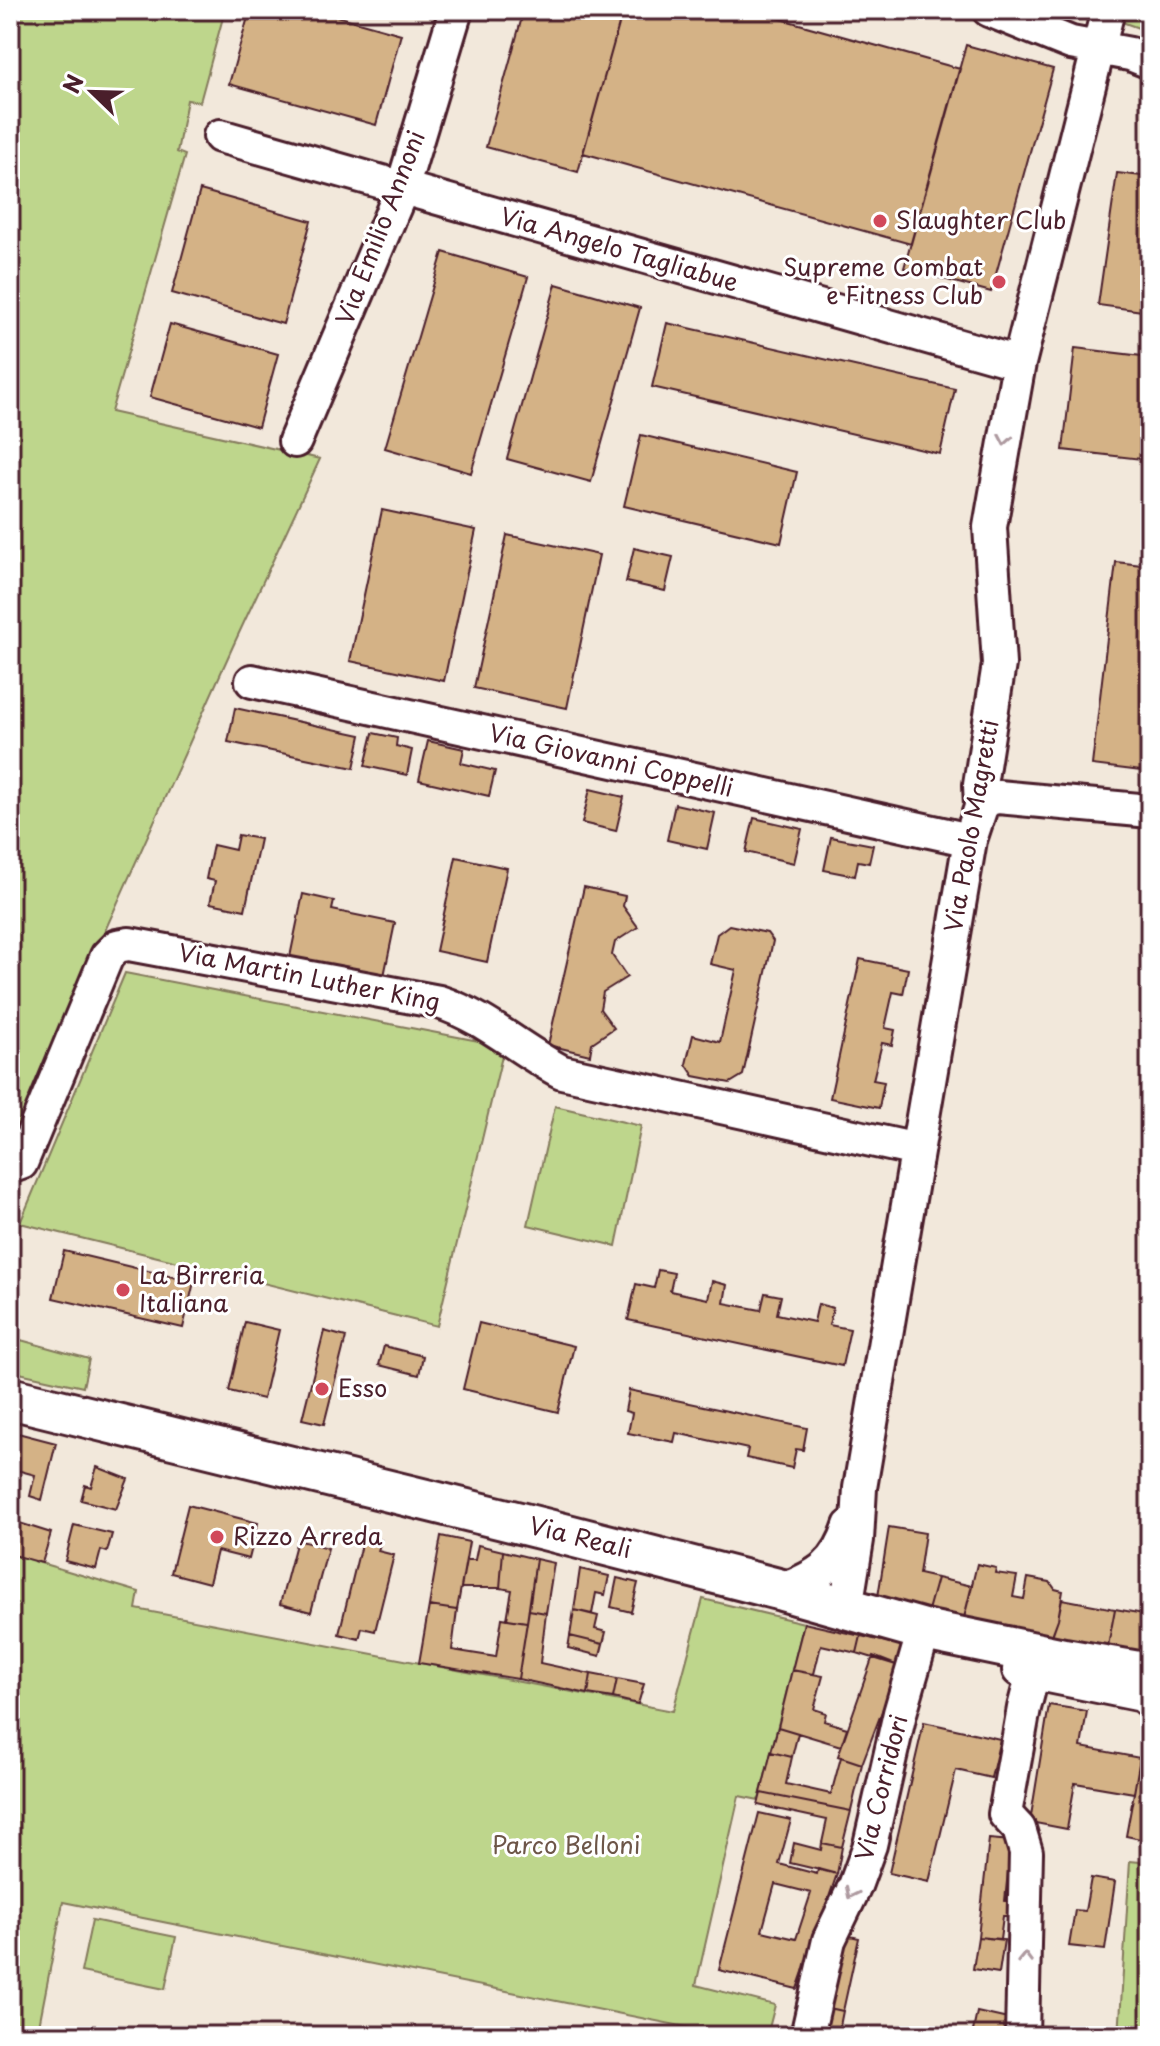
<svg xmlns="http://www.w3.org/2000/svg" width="1160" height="2046" font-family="'Playpen Sans',sans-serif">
	<rect width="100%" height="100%" fill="#f2e8db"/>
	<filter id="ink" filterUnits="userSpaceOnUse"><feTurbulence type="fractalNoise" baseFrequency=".0125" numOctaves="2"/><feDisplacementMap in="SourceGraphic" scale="16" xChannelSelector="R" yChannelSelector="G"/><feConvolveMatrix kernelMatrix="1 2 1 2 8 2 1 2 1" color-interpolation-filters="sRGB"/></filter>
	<g filter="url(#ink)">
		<path fill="#bed68c" stroke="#847a5c" stroke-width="2" d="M10 10H225L200 102 187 100 177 152 185 155 111 412 320 459 233 646 41 1073 11 1147Z
			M1125 10H1150V32L1122 22Z
			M125 973 489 1043 503 1052 437 1326 20 1223Z
			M555 1106 641 1126 616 1246 528 1225Z
			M10 1337 89 1359 83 1387 10 1371Z
			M10 1554 139 1592 136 1609 673 1711 703 1599 804 1623 759 1800 739 1796 696 1985 775 2005 767 2036H731L63 1902 37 2036H10Z
			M1130 1861 1150 1863V2036H1119Z
			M92 1920 176 1937 165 1989 81 1972Z"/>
		<path fill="#d4b286" stroke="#4a1f2b" stroke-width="2" fill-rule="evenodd" d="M250 10H315L401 34 376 125 229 84Z
			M524 10H623L578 172 486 147Z
			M623 10H749L960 69 911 244 583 153Z
			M966 45 1053 69 991 292 904 268Z
			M1117 173 1150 177V312L1098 305Z
			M200 190 311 221 283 324 172 293Z
			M443 252 528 277 471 473 385 448Z
			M556 284 640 308 591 482 507 459Z
			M667 323 955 389 940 454 652 387Z
			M170 324 278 354 258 427 150 397Z
			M1075 348 1150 357V460L1063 450Z
			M641 435 797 472 781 543 624 506Z
			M382 510 476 530 444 681 350 661Z
			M507 535 599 555 567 708 474 688Z
			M634 548 673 557 665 591 626 582Z
			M1116 562 1150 566V772L1092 765Z
			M235 708 361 735 354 768 228 742Z
			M373 733 397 738 396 746 412 750 407 775 365 766Z
			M428 741 464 749 461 763 495 771 489 796 419 780Z
			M590 789 624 797 616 831 582 823Z
			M675 804 715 813 707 849 667 840Z
			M754 818 802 829 794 863 746 852Z
			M238 835 260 839 245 910 210 903 215 881 206 879 213 845 235 850Z
			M831 837 873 845 869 863 858 861 855 876 824 870Z
			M456 857 507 868 487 962 436 951Z
			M584 887 625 896 623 906 638 927 615 942 612 955 627 977 603 992 600 1009 614 1028 592 1043 590 1055 548 1045Z
			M303 894 334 901 332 910 395 923 384 976 290 957Z
			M729 925 767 933 773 941 743 1075 730 1083 694 1076 686 1064 693 1035 720 1042 736 970 710 964 717 934Z
			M860 959 908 969 903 994 893 992 885 1028 895 1030 892 1045 882 1043 873 1080 884 1082 879 1108 830 1098Z
			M64 1251 194 1282 183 1328 53 1298Z
			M658 1270 674 1273 670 1291 708 1299 712 1281 727 1285 724 1303 761 1310 765 1293 781 1296 777 1314 814 1322 818 1304 833 1308 829 1325 850 1329 842 1366 628 1320 636 1284 654 1288Z
			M245 1322 279 1330 263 1399 229 1391Z
			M479 1323 574 1346 558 1412 463 1389Z
			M324 1331 346 1337 324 1424 302 1419Z
			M384 1346 423 1356 419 1375 379 1365Z
			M629 1390 807 1428 803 1450 796 1449 792 1468 746 1458 748 1449 676 1433 674 1442 628 1433 632 1413 625 1411Z
			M10 1431 56 1443 42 1500 30 1496 35 1475 13 1469 10 1481Z
			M97 1467 128 1479 116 1509 81 1500 85 1485 91 1487Z
			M188 1505 258 1523 249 1559 217 1551 209 1583 171 1573Z
			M10 1520 51 1533 42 1563 10 1554Z
			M74 1525 112 1534 107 1552 101 1550 96 1569 65 1561Z
			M889 1527 925 1533 919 1574 937 1578 927 1614 877 1603Z
			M363 1536 381 1540 378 1551 394 1555 375 1631 362 1628 359 1639 339 1634Z
			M441 1536 469 1542 457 1610 429 1606Z
			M297 1540 328 1548 311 1612 280 1604Z
			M478 1545 503 1551 500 1588H461L466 1560H475Z
			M503 1551 536 1559 527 1622 507 1619 512 1590 500 1588Z
			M536 1559 554 1563 546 1613 529 1610Z
			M977 1564 996 1568 995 1573 1017 1576 1013 1597 1024 1599 1028 1578 1050 1582 1055 1589 1063 1591 1058 1619 1049 1643 963 1622Z
			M580 1569 609 1576 605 1595 596 1593 592 1614 574 1610Z
			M617 1578 638 1583 631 1612 611 1607Z
			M937 1578 972 1586 963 1622 927 1614Z
			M1062 1599 1115 1609 1108 1646 1052 1636 1058 1619Z
			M429 1606 457 1610 452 1650 496 1657 502 1618 527 1622 518 1679 419 1663Z
			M1115 1609 1150 1615 1145 1653 1108 1646Z
			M529 1610 546 1613 540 1663 591 1674 588 1694 518 1679Z
			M574 1610 598 1616 595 1629 606 1632 603 1644 570 1636Z
			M804 1623 861 1636 857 1653 821 1645 814 1674 792 1670Z
			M570 1636 603 1644 600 1656 568 1648Z
			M861 1636 904 1646 899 1666 857 1653Z
			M873 1656 899 1666 862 1764 838 1756Z
			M792 1670 823 1676 814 1709 826 1713 824 1721 847 1728 841 1746 778 1727Z
			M591 1674 617 1679 613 1698 588 1694Z
			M617 1679 644 1684 638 1704 613 1698Z
			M1049 1705 1087 1711 1081 1747 1140 1758 1134 1793 1075 1783 1067 1829 1030 1822Z
			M924 1722 1000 1739 991 1778 956 1770 929 1882 889 1873Z
			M1147 1722H1150V1841L1126 1836Z
			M778 1727 798 1733 792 1757 771 1752Z
			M771 1752 792 1757 786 1784 831 1794 841 1757 862 1764 851 1811 761 1793Z
			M761 1793 851 1811 842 1847 822 1843 827 1820 758 1805Z
			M759 1813 791 1820 779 1864 817 1874 818 1869 837 1874 797 1989 719 1970ZM775 1884 811 1893 796 1939 762 1931Z
			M989 1839 1011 1841 1005 1901 1011 1902 1009 1916H1003L1000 1939 978 1937Z
			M794 1843 821 1850 822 1843 842 1847 837 1874 790 1863Z
			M1091 1878 1115 1882 1105 1950 1069 1946 1075 1910 1085 1911Z
			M836 1933 859 1938 843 2011 820 2006Z
			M978 1937 1004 1940 999 1973 973 1969Z
			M820 2006 843 2011 838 2036H814Z
			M977 2012 1008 2019 1004 2036H972Z"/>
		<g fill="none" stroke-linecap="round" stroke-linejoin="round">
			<defs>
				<path id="minor" d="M989 10 1071 43 1130 54 1150 62
					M220 136 1019 363
					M295 441 402 189 456 10
					M252 681 970 840
					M981 807 988 799 998 797 1150 811
					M10 1167 21 1163 107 956 117 946 129 944 439 1002C485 1017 520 1050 562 1072L917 1150
					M782 1590C819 1576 838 1564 850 1526
					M846 1608 857 1540 860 1488 970 840 981 807 980 785 999 664 990 527 1019 363 1108 10
					M1019 1670 1142 1695 1150 1702
					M807 2036 829 1940 855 1886 870 1845 900 1713 924 1630
					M1022 2036 1026 1852 1019 1829 1005 1814 1024 1708 1038 1654"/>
				<path id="major" d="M10 1398 544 1529 782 1590 924 1630 1064 1659 1150 1674"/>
			</defs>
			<use href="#minor" stroke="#4a1f2b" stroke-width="38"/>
			<use href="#major" stroke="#4a1f2b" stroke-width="46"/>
			<use href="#minor" stroke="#fff" stroke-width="32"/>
			<use href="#major" stroke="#fff" stroke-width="40"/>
		</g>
		<defs><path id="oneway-chevron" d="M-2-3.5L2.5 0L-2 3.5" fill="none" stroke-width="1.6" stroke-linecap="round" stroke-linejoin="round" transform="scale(2)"/></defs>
		<g stroke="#ae9aa0">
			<use href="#oneway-chevron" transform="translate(1005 440) rotate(100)"/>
			<use href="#oneway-chevron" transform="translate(851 1893) rotate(116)"/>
			<use href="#oneway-chevron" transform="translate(1025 1958) rotate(-89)"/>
		</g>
	</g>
	<g fill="#d1495b" stroke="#fff" stroke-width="3">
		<circle cx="880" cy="221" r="8"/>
		<circle cx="999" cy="282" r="8"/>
		<circle cx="123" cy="1290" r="8"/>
		<circle cx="322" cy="1389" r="8"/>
		<circle cx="217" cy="1537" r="8"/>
	</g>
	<g text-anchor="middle" stroke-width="6" stroke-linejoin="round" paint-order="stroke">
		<g font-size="24" fill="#4a1f2b" stroke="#fff" text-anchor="start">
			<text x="896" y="229">Slaughter Club</text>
			<text x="983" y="276" text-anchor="end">Supreme Combat<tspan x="983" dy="28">e Fitness Club</tspan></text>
			<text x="139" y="1284">La Birreria<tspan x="139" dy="28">Italiana</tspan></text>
			<text x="338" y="1397">Esso</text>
			<text x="233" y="1545">Rizzo Arreda</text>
		</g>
		<g font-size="24" fill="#4a1f2b" stroke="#fff">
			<text transform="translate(381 228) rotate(-69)" y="8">Via Emilio Annoni</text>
			<text transform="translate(619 250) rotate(16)" y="8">Via Angelo Tagliabue</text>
			<text transform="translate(611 761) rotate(13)" y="8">Via Giovanni Coppelli</text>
			<text transform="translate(972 826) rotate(-80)" y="8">Via Paolo Magretti</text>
			<text transform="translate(309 978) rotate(11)" y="8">Via Martin Luther King</text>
			<text transform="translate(580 1538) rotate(14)" y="8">Via Reali</text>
			<text transform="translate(882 1788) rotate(-76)" y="8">Via Corridori</text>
		</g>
		<g font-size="24" fill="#6d5648" stroke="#fff">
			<text x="566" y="1854">Parco Belloni</text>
		</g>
	</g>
	<rect width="1160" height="2046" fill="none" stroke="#fff" stroke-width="40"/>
	<rect x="20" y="20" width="1120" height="2006" fill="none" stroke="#4a1f2b" stroke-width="3" filter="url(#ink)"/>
	<g transform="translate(92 92) rotate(293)" stroke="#ffffff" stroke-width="6" paint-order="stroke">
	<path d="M0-6L14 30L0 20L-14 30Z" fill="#4a1f2b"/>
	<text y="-12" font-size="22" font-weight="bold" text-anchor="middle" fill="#4a1f2b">N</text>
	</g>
</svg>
